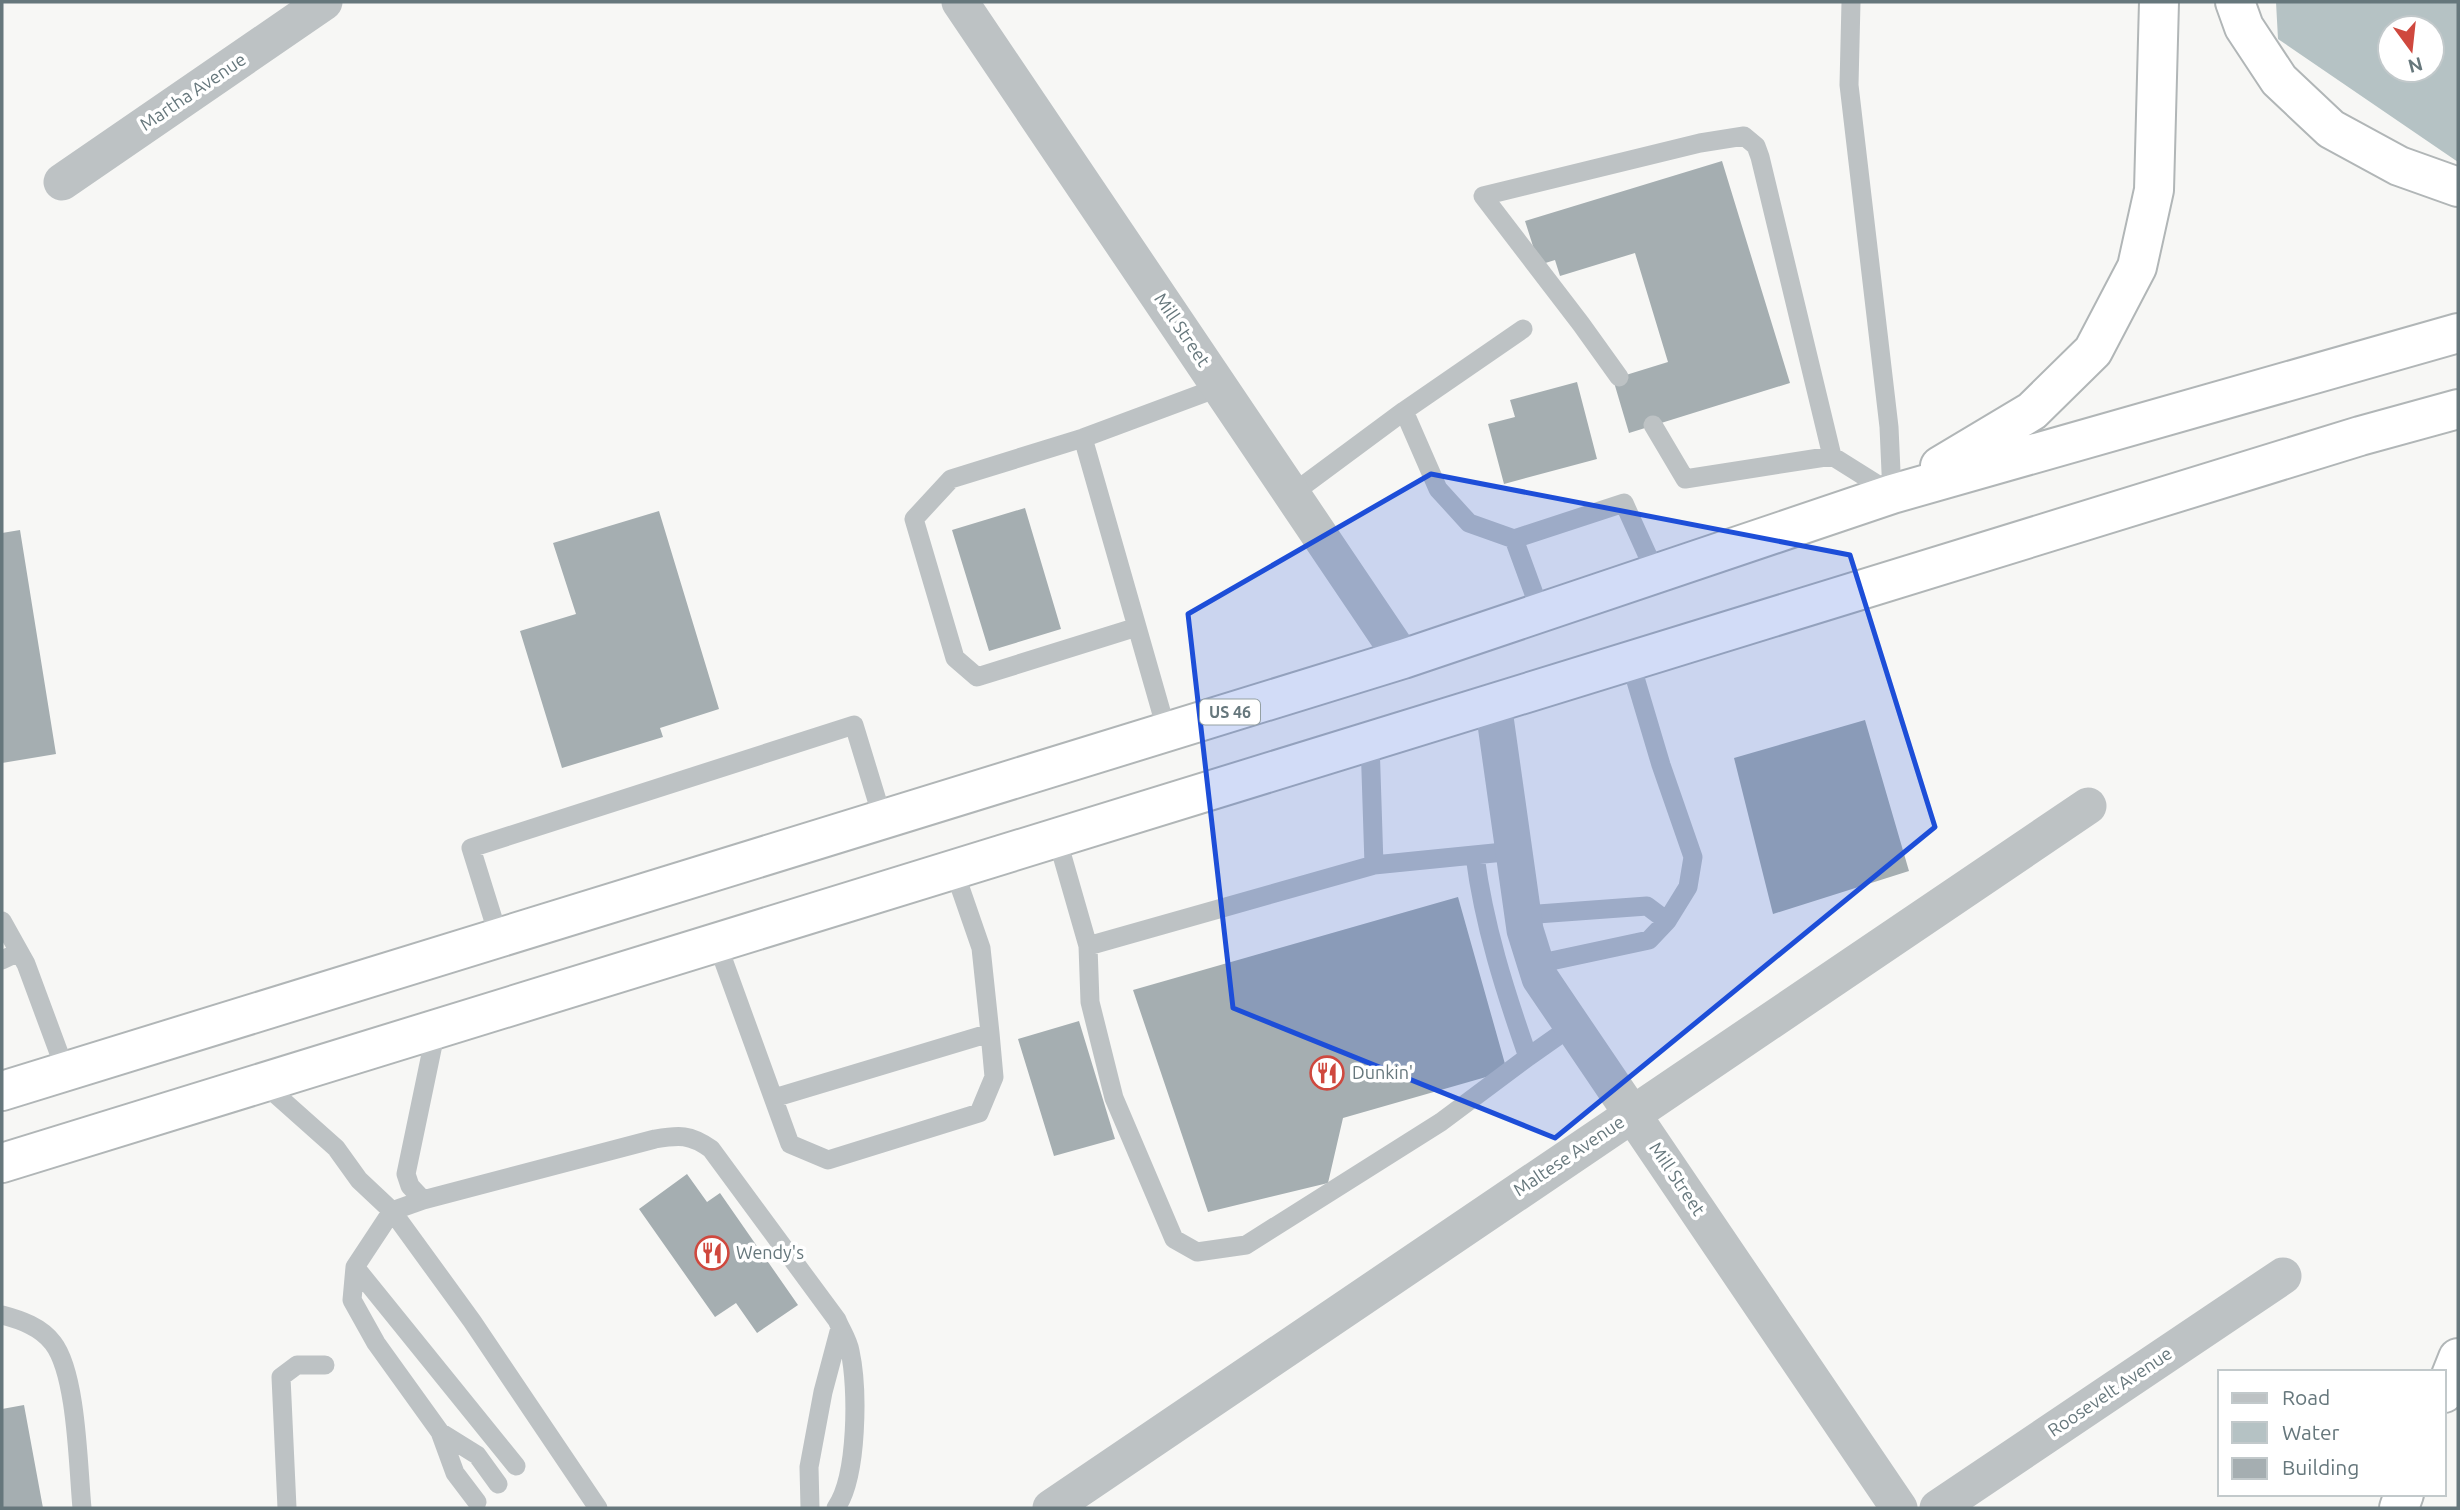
<svg xmlns="http://www.w3.org/2000/svg" width="2460" height="1510" font-family="Ubuntu,sans-serif">
	<rect width="100%" height="100%" fill="#f7f7f5"/>
	<path fill="#b5c2c4" fill-rule="evenodd" d="M2276 2H2458V162L2278 39ZM2390 28H2432V70H2390Z"/>
	<path fill="#a5aeb1" d="M1722 161 1790 383 1629 433 1613 379 1668 362 1635 253 1560 276 1555 260 1539 265 1525 221Z
		M1577 382 1597 459 1504 484 1488 424 1515 417 1510 400Z
		M1025 508 1061 629 989 651 952 530Z
		M659 511 719 709 660 728 663 737 562 768 520 631 576 614 553 543Z
		M20 530 56 754 2 763V533Z
		M1865 720 1909 871 1773 914 1734 758Z
		M1458 897 1507 1071 1343 1118 1328 1183 1208 1212 1133 990Z
		M1079 1021 1115 1139 1054 1156 1018 1039Z
		M687 1174 707 1202 720 1193 798 1305 757 1333 736 1303 715 1317 639 1209Z
		M24 1405 43 1508H2V1409Z"/>
	<g fill="none" stroke-linecap="round" stroke-linejoin="round">
		<defs>
			<path id="highway" d="M2235 2 2244 27 2279 80 2331 129 2399 166 2458 187
				M1940 466 2032 411 2093 351 2137 267 2154 190 2159 2
				M2 1091 1403 659 1892 494 2458 333
				M2 1163 2360 436 2458 409
				M2444 1393 2458 1358
				M2399 1508 2404 1494"/>
		</defs>
		<use href="#highway" stroke="#b1b6b7" stroke-width="42"/>
		<path stroke="#bdc2c4" stroke-width="19" d="M1851 2 1849 85 1889 427 1892 494
			M1619 377 1581 324 1483 196 1700 143 1744 136 1756 146 1760 157 1832 456
			M1404 411 1523 329
			M1653 425 1685 479 1832 456 1891 493
			M1083 438 1167 732
			M1292 494 1404 411 1438 489 1469 523 1514 539
			M1541 613 1514 539 1624 503 1656 574
			M1137 627 977 677 955 658 914 519 951 479 1083 438 1220 387
			M1370 741 1374 865
			M1057 838 1088 946 1090 1002 1114 1098 1174 1239 1197 1252 1246 1245 1441 1122 1528 1057C1505 991 1484 926 1475 856
			M1523 915 1647 906 1667 921
			M2 921 26 964 66 1072
			M499 938 471 848 854 725 883 820
			M717 943 790 1144 828 1160 979 1113 994 1077 990 1033 981 948 954 870
			M1088 946 1374 865 1514 851
			M2 960 19 952
			M1537 964 1649 940 1667 921 1688 887 1693 857 1661 765 1630 661
			M436 1030 406 1174 410 1186 423 1200 655 1139C679 1135 690 1134 711 1149L837 1320C841 1330 848 1340 850 1351 858 1388 858 1476 836 1508
			M1528 1057 1572 1026
			M263 1083 336 1148 359 1180 392 1211 472 1321 598 1508
			M774 1098 990 1033
			M423 1200 392 1211 355 1267 352 1300 376 1343 440 1432 455 1473 477 1502
			M355 1267 516 1466
			M2 1315C21 1320 41 1327 53 1343 77 1374 78 1467 82 1508
			M440 1432 477 1455 498 1484
			M287 1508 281 1377 297 1365H325
			M810 1508 809 1467 823 1392 840 1328"/>
		<path stroke="#bdc2c4" stroke-width="37" d="M960 2 1403 659
			M62 182 324 2
			M1493 703 1525 930 1540 978 1899 1508
			M1051 1508 2088 806
			M1938 1508 2283 1276"/>
		<use href="#highway" stroke="#fff" stroke-width="38"/>
	</g>
	<path fill="#1d4ed8" fill-opacity="0.2" stroke="#1d4ed8" stroke-width="5" stroke-linejoin="round" d="M1431 474 1850 555 1935 827 1555 1138 1233 1008 1188 614Z"/>
	<defs>
		<symbol id="restaurant-ring" viewBox="-11 -11 22 22"><circle r="9.5" fill="#fff" stroke="#cf483e" stroke-width="1.5"/><path d="M-5-6h1v4h1v-4h1v4h1v-4h1v5L-1.5 .5V6h-2V.5L-5-1ZM5-6V6H3V1.5H1.5Q1.5-4 5-6Z" fill="#cf483e"/></symbol>
	</defs>
	<g fill-rule="evenodd">
		<use href="#restaurant-ring" x="1308" y="1054" width="38" height="38"/>
		<use href="#restaurant-ring" x="693" y="1234" width="38" height="38"/>
	</g>
	<g text-anchor="middle" stroke-width="7" stroke-linejoin="round" paint-order="stroke">
		<rect fill="#fff" stroke="#94a0a3" stroke-width="2" x="1200" y="699.5" width="60" height="25" rx="5"/>
		<g font-size="16" font-weight="bold" fill="#66777c">
			<text x="1230" y="718">US 46</text>
		</g>
		<g font-size="18" fill="#66777c" stroke="#fff">
			<text transform="translate(193 92) rotate(-34)" y="6">Martha Avenue</text>
			<text transform="translate(1182 330) rotate(56)" y="6">Mill Street</text>
			<text transform="translate(1569 1156) rotate(-34)" y="6">Maltese Avenue</text>
			<text transform="translate(1677 1179) rotate(56)" y="6">Mill Street</text>
			<text transform="translate(2110 1392) rotate(-34)" y="6">Roosevelt Avenue</text>
		</g>
		<g font-size="18" fill="#66777c" stroke="#fff" text-anchor="start">
			<text x="1352" y="1079">Dunkin'</text>
			<text x="736" y="1259">Wendy's</text>
		</g>
	</g>
	<rect width="2460" height="1510" fill="none" stroke="#66777c" stroke-width="7"/>
	<rect x="2218" y="1370" width="228" height="126" fill="#ffffff" stroke="#c2c9cb" stroke-width="2"/>
	<rect x="2232" y="1393" width="35" height="10" fill="#bdc2c4" stroke="#c2c9cb" stroke-width="2"/>
	<text x="2282" y="1405" font-size="21" fill="#66777c">Road</text>
	<rect x="2232" y="1422" width="35" height="21" fill="#b5c2c4" stroke="#c2c9cb" stroke-width="2"/>
	<text x="2282" y="1440" font-size="21" fill="#66777c">Water</text>
	<rect x="2232" y="1458" width="35" height="21" fill="#a5aeb1" stroke="#c2c9cb" stroke-width="2"/>
	<text x="2282" y="1475" font-size="21" fill="#66777c">Building</text>
	<g transform="translate(2411 49) rotate(165)"><circle r="33" fill="#ffffff" stroke="#c2c9cb" stroke-width="2"/>
	<path d="M0-5L12 26L0 18L-12 26Z" fill="#cf483e"/>
	<text y="-10" font-size="19" font-weight="bold" text-anchor="middle" fill="#66777c">N</text>
	</g>
</svg>
